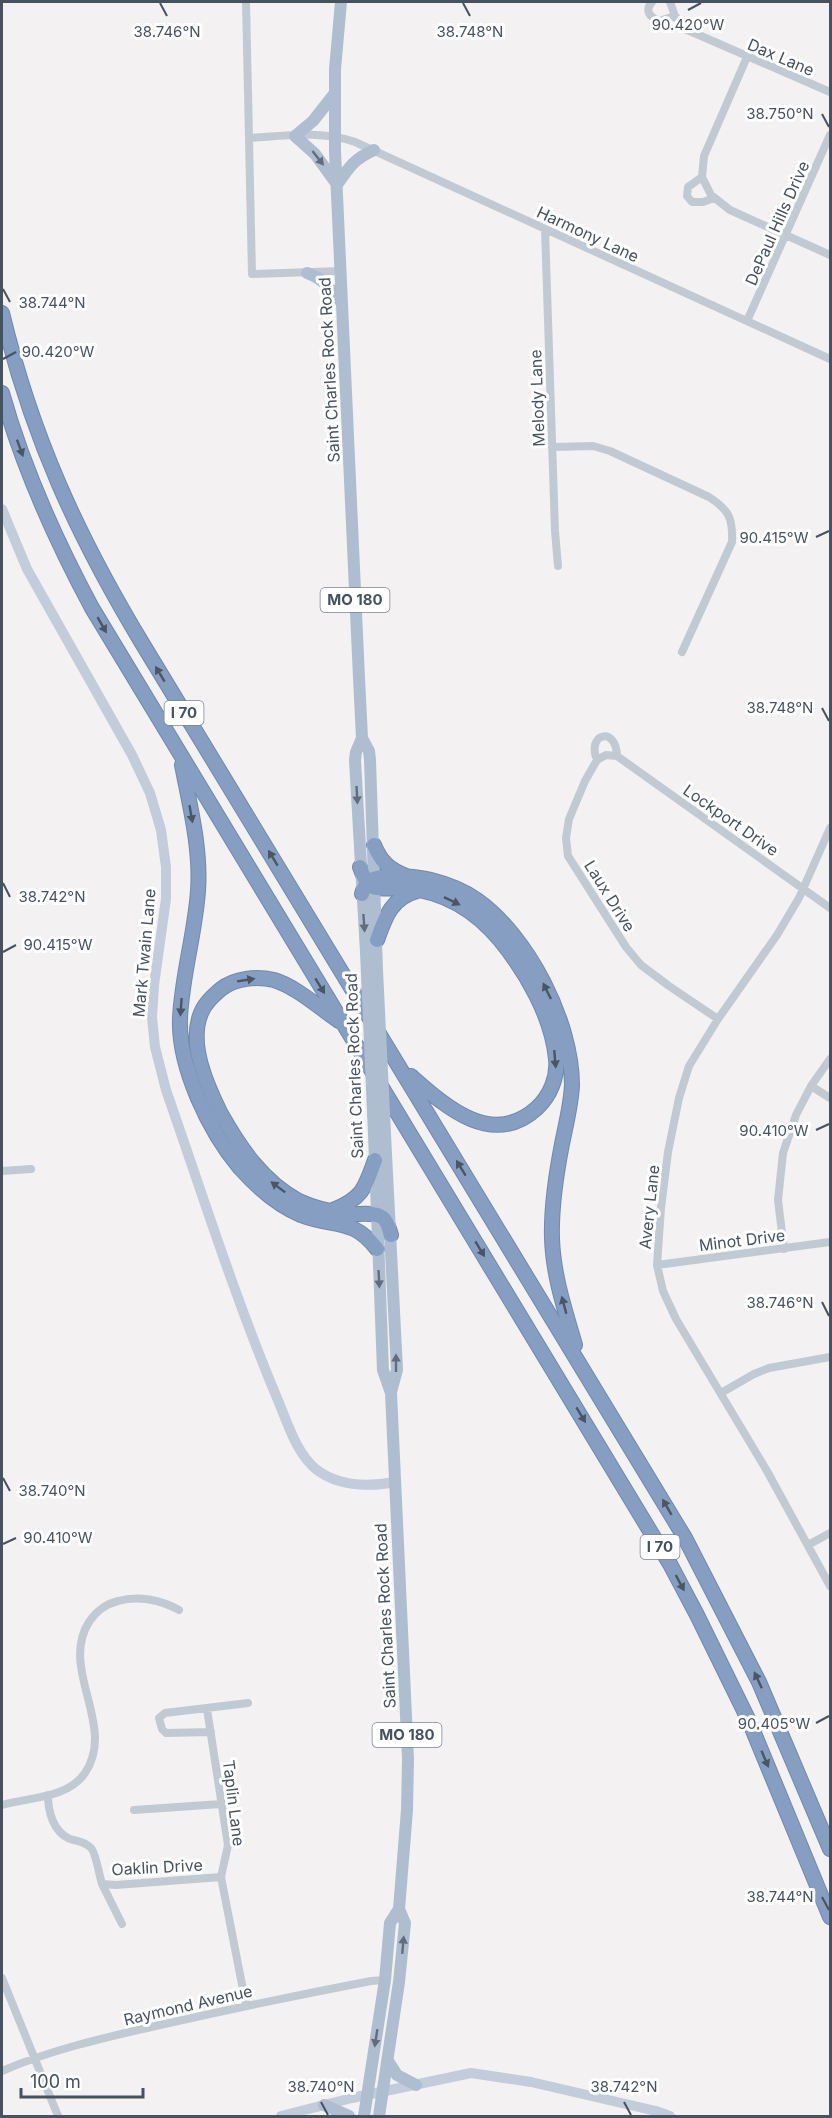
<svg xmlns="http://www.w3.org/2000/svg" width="832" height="2118" font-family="Inter,sans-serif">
	<rect width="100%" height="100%" fill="#f3f1f1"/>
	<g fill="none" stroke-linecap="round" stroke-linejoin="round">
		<defs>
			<path id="highway" d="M2 313C32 437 77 535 142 643L685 1538 759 1682 830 1849
				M2 393C23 468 55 539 92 608L670 1564 697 1615 749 1721 830 1917
				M182 765C190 806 201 849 198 891 195 934 182 975 180 1018 178 1067 209 1131 240 1168 257 1187 277 1205 301 1215 335 1228 352 1217 377 1249
				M374 845C381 862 389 869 406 876
				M360 867C363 875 366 886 376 888 385 890 397 887 407 888 445 892 476 911 500 940 526 972 552 1016 556 1059 558 1077 550 1096 537 1108 492 1149 445 1106 411 1076
				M362 894C363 890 365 885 368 882 380 873 417 876 431 880 447 884 463 890 477 900 528 936 572 1022 572 1085 571 1105 566 1124 562 1144 556 1175 551 1206 552 1238 553 1275 565 1310 575 1345
				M377 940C385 918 391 898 417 891
				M339 1021C321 1009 295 986 274 980 257 976 235 978 221 989 213 996 205 1003 201 1013 188 1044 207 1086 221 1114 240 1148 264 1183 299 1201 314 1208 331 1212 348 1214 359 1215 374 1211 383 1218 388 1222 389 1229 391 1235
				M333 1210C362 1199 365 1188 375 1160"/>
		</defs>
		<use href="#highway" stroke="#7189ae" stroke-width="16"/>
		<path stroke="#c1cad3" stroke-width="8" d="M246 2 252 274 341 271
			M652 2C644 11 650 17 659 21L675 16
			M670 2 675 16 685 29 830 92
			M747 57 704 156 702 177 711 195 730 210 830 255
			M249 138C283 136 322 130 355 142L830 359
			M702 177 688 187 687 196 692 202H703L714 198
			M545 229 555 531 558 566
			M747 321 830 135
			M553 447 593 446 610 451 709 497C729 510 733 518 732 542L682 652
			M597 760C586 734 616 725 617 756
			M830 828 799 898 777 935 718 1019 689 1066 679 1098 668 1152 661 1208 657 1265 663 1291 676 1319 767 1471 830 1586
			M718 1019 669 986 641 965 626 947 568 856 566 838 569 819 585 781 597 760 606 755 617 756 830 908
			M811 1086 830 1098
			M2 1171 31 1169
			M784 1249 778 1200 783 1153 796 1115 811 1086 830 1059
			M657 1265 830 1242
			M721 1393 754 1374 769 1368 830 1357
			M808 1545 830 1533
			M207 1709 228 1845 221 1877 246 2005
			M211 1732 166 1733 162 1729 159 1718 165 1713 248 1703
			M48 1795C48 1811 53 1832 70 1839 79 1842 84 1841 91 1848 96 1853 99 1875 102 1884L116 1885 221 1877
			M2 1805C29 1797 67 1799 85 1773 117 1726 59 1669 89 1622 95 1612 106 1604 118 1601 138 1595 161 1600 179 1610
			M134 1810 221 1804
			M102 1884 122 1924
			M2 1978 58 2116
			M2 2071C55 2048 112 2036 169 2023 236 2008 303 1994 371 1981L385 1980"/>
		<path stroke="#c3ccda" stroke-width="10" d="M2 509 27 569 132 755 150 793 161 830 166 867V899L154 985 152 1017 155 1047 166 1090C202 1193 235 1298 277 1398 287 1421 296 1454 317 1470 340 1487 368 1487 395 1482
			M281 2116 352 2098 471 2073 531 2082 656 2111 670 2116"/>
		<path stroke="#afbdd1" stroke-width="12" d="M341 2 335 69V151L359 678 362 738 369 751 370 760 377 970
			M335 93 313 121 295 136 315 154 336 183
			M337 185C349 167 354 159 374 150
			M307 273C323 278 331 290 342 303
			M362 738 356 752 355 760 366 952
			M374 1134 383 1370 391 1393 408 1759 407 1810 399 1909 405 1923 399 1982 379 2116
			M386 1154 397 1370 391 1392
			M388 2061 397 2075 416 2085
			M324 2105 349 2116
			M364 2116 385 1980 390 1923 399 1909"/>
		<use href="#highway" stroke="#869ec2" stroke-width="14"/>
		<path stroke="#afbdd1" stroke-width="12" d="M366 952 374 1134
			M377 970 386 1154"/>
	</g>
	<defs><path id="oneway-solid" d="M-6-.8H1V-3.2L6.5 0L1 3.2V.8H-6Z" transform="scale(1.5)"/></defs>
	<g fill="#616d7c">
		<use href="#oneway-solid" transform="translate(318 158) rotate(52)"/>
		<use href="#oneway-solid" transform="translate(357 795) rotate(87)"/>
		<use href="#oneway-solid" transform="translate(364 923) rotate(86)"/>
		<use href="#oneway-solid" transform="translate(379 1279) rotate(87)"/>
		<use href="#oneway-solid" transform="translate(396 1363) rotate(-90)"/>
		<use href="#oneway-solid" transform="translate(403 1945) rotate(-85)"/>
		<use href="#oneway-solid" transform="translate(376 2038) rotate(99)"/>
	</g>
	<g fill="#4a5665">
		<use href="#oneway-solid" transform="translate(20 448) rotate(70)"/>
		<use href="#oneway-solid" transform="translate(102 625) rotate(60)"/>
		<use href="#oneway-solid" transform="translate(160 674) rotate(-121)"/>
		<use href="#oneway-solid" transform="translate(191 814) rotate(80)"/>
		<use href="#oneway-solid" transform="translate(273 858) rotate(-121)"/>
		<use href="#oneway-solid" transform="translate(452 901) rotate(26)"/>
		<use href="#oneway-solid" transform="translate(246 980) rotate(-9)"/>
		<use href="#oneway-solid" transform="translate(320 986) rotate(59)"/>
		<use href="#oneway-solid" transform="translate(547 991) rotate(-116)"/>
		<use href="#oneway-solid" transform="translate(181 1007) rotate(94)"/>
		<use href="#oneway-solid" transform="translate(555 1059) rotate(85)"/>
		<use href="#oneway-solid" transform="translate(461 1168) rotate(-121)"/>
		<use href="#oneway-solid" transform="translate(278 1187) rotate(-143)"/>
		<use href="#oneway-solid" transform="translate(480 1249) rotate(59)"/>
		<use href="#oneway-solid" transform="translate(564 1305) rotate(-105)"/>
		<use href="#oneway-solid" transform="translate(581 1415) rotate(59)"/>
		<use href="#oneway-solid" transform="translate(667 1507) rotate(-120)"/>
		<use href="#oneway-solid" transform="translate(680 1583) rotate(62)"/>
		<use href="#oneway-solid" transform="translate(758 1680) rotate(-115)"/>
		<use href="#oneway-solid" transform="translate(765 1759) rotate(67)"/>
	</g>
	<path fill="none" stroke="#475260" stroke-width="2" d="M160 3 167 16M463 3 470 16M688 10 701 3M822 114 829 127M3 289 10 302M3 359 16 352M816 537 829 531M822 708 829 721M3 883 10 897M3 952 16 945M816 1130 829 1124M822 1302 829 1316M3 1478 10 1491M3 1544 16 1538M816 1723 829 1716M822 1897 829 1910M321 2102 328 2115M624 2102 631 2115"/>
	<g text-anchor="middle" stroke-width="6" stroke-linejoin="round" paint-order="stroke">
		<g fill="#fff" stroke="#7e8690" stroke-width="1.5">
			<rect x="320.5" y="588" width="69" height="24" rx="4.5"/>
			<rect x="164.5" y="701" width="39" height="24" rx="4.5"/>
			<rect x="640.5" y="1535" width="39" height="24" rx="4.5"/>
			<rect x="372.5" y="1723" width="69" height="24" rx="4.5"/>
		</g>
		<g font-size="15" font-weight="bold" fill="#475260">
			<text x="355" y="605">MO 180</text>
			<text x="184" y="718">I 70</text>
			<text x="660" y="1552">I 70</text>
			<text x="407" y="1740">MO 180</text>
		</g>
		<g font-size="16" fill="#475260" stroke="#fff">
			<text transform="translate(781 57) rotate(23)" y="6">Dax Lane</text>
			<text transform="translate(777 223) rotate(-66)" y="6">DePaul Hills Drive</text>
			<text transform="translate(588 234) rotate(25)" y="6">Harmony Lane</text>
			<text transform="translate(329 370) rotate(-93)" y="6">Saint Charles Rock Road</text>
			<text transform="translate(537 398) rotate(-92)" y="6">Melody Lane</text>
			<text transform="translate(731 820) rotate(35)" y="6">Lockport Drive</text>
			<text transform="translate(610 896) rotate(58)" y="6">Laux Drive</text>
			<text transform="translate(144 953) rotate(-85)" y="6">Mark Twain Lane</text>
			<text transform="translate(354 1066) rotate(-92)" y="6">Saint Charles Rock Road</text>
			<text transform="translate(649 1207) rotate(-84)" y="6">Avery Lane</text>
			<text transform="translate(742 1240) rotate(-7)" y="6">Minot Drive</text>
			<text transform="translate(385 1616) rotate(-93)" y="6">Saint Charles Rock Road</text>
			<text transform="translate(234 1803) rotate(83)" y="6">Taplin Lane</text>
			<text transform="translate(157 1867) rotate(-3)" y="6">Oaklin Drive</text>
			<text transform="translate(188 2005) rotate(-13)" y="6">Raymond Avenue</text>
		</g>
	</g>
	<g font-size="15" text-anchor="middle" fill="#475260" stroke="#fff" stroke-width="6" stroke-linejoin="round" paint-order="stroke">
		<text x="688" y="30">90.420°W</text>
		<text x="167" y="37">38.746°N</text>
		<text x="470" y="37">38.748°N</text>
		<text x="780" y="119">38.750°N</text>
		<text x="52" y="308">38.744°N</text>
		<text x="58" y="357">90.420°W</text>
		<text x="774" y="543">90.415°W</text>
		<text x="780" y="713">38.748°N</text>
		<text x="52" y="902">38.742°N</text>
		<text x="58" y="950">90.415°W</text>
		<text x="774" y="1136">90.410°W</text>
		<text x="780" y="1308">38.746°N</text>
		<text x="52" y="1496">38.740°N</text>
		<text x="58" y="1543">90.410°W</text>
		<text x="774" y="1729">90.405°W</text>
		<text x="780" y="1902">38.744°N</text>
		<text x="321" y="2092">38.740°N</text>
		<text x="624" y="2092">38.742°N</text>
	</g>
	<rect width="832" height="2118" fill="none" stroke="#475260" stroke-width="6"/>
	<path d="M21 2088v9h122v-9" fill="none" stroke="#475260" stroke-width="3"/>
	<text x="30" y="2088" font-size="18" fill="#475260" stroke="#ffffff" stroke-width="4.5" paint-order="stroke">100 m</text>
</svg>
